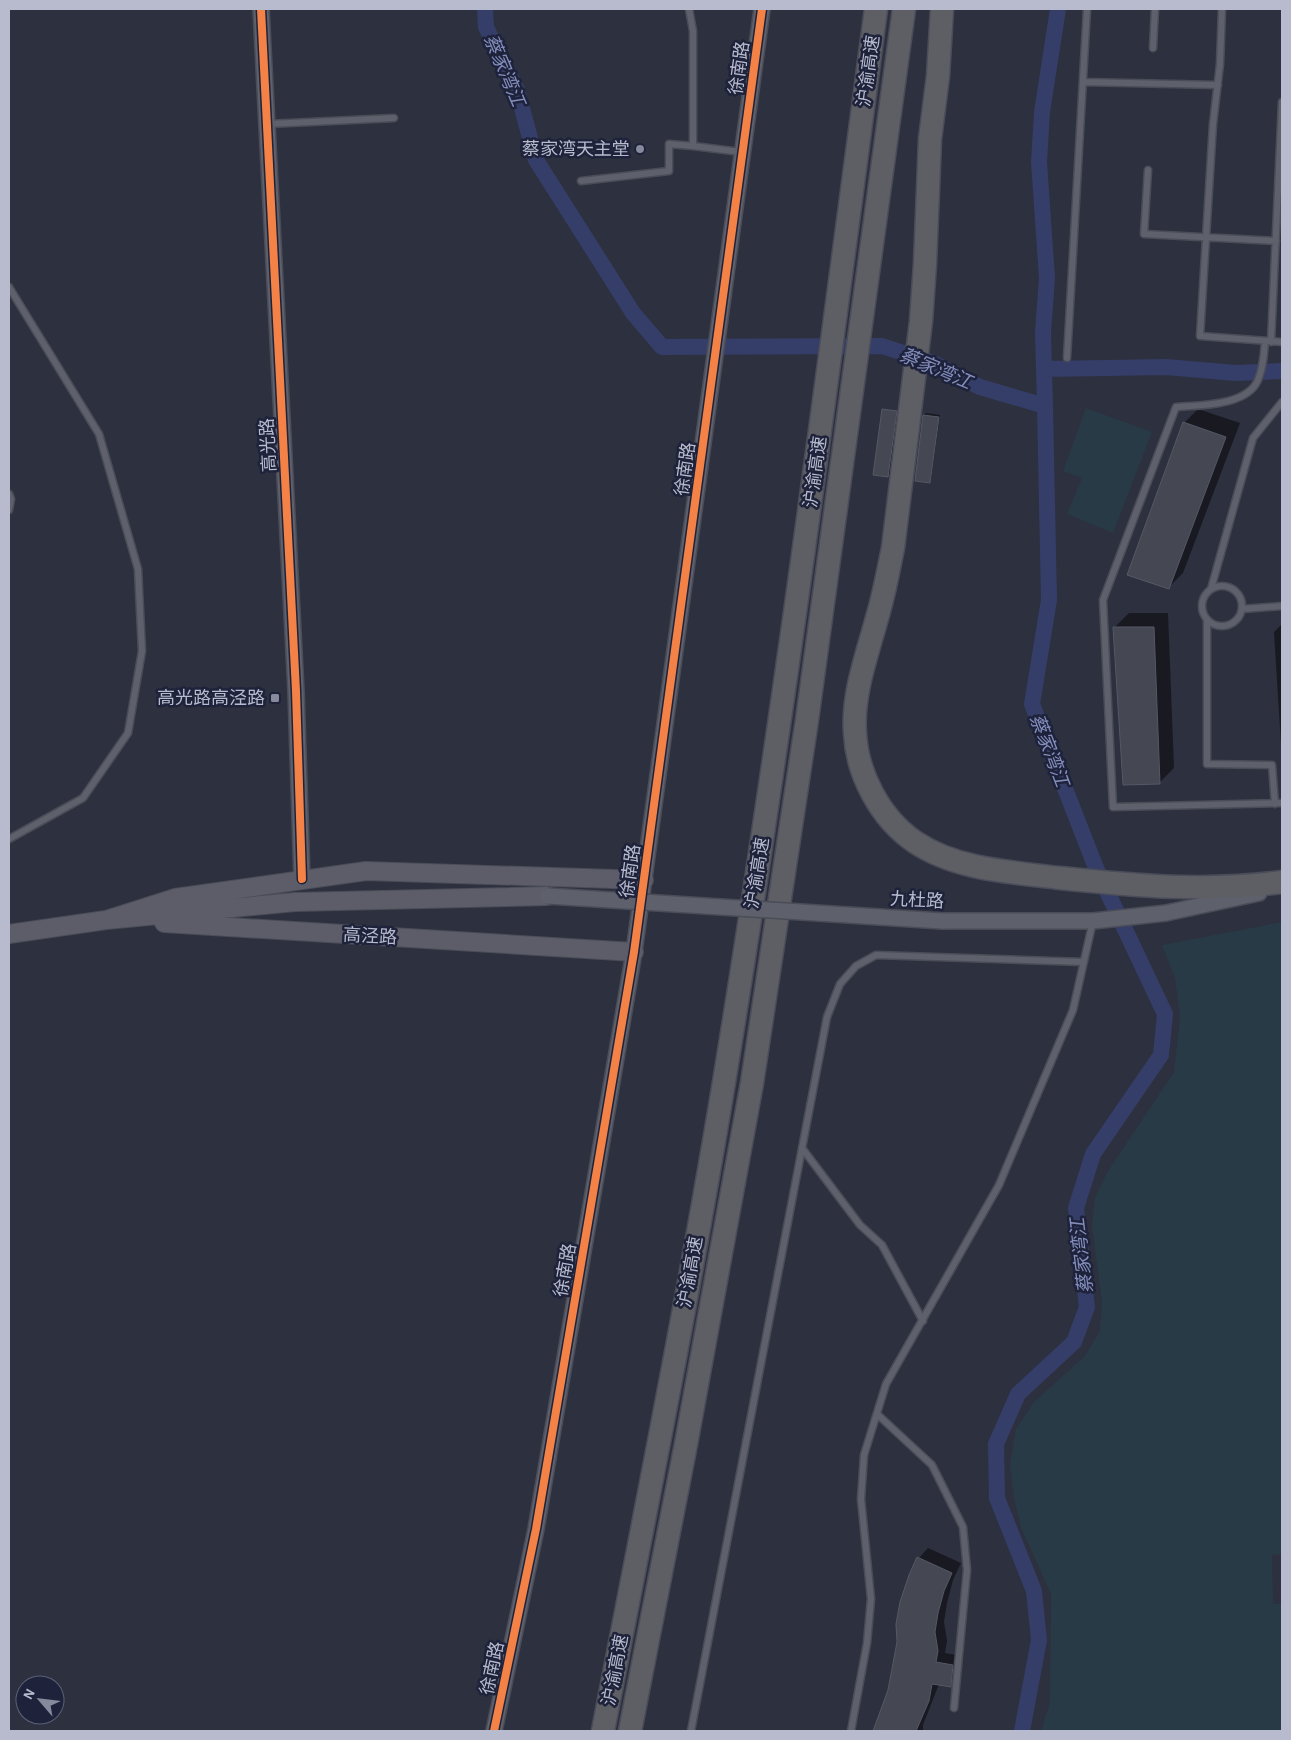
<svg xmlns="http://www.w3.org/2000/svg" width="1291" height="1740" font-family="'Alegreya Sans','Noto Sans SC',sans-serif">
	<rect width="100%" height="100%" fill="#2d303e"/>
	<path fill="#283a46" d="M1086 408 1152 432 1113 533 1067 514 1082 478 1063 471Z
		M1282 922V1554L1272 1555 1273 1604H1282V1731H1041L1050 1702 1051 1594 1022 1530 1014 1498 1010 1464 1016 1429 1034 1402 1085 1356 1100 1331 1102 1302 1092 1226 1095 1198 1108 1171 1174 1072 1180 1018 1175 978 1162 945Z"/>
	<path fill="#0007" d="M1198 409 1240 423 1183 573 1169 587 1184 423Z
		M883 411 898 413 890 474 888 476Z
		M926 413 940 415 931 480 930 482 924 415Z
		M1129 613H1168L1174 768 1160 782 1114 628Z
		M1282 624V760L1274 632Z
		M928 1548 961 1563 953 1580 947 1603 944 1622 947 1641 945 1653 962 1656 960 1677 950 1686 939 1684 923 1725V1731H875L889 1691 910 1575 919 1558Z"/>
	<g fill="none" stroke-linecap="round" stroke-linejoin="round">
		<path stroke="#353e68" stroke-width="16" d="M485 9 486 27 517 90 536 160 633 313 662 347 882 346 931 362 980 387 1045 406 1049 600 1032 704 1096 868 1165 1014 1161 1055 1093 1154 1076 1208 1087 1307 1074 1342 1018 1394 996 1444 997 1498 1034 1591 1039 1640 1022 1731
			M1044 369 1166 367 1236 373 1282 371
			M1045 406 1043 332 1047 278 1039 162 1042 112 1058 9"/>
	</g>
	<path fill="#454753" stroke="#555865" d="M882 409 897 411 888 477 873 475Z
		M923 415 939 417 930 483 915 481Z
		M1183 422 1226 437 1169 589 1127 575Z
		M1113 627H1154L1160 784 1123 785Z
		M917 1557 952 1573 944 1591 938 1613 935 1632 938 1651 936 1662 953 1665 951 1687 932 1684 929 1701 916 1731H873L888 1690 897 1642 896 1624 900 1602 909 1575Z"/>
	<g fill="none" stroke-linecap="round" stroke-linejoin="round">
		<defs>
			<path id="service" d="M689 9 693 31V146L741 152
				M1222 9 1220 64 1213 124 1200 336 1282 342
				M1153 48 1155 9
				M1083 82 1218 85
				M268 124 394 118
				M1148 170 1144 234 1276 241
				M581 181 669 171V144L693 146
				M9 287 99 434 138 569 142 651 128 733 83 798 9 839
				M1265 342C1264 355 1263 368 1258 380 1247 406 1200 405 1176 407L1103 600 1113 807 1282 803
				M1271 342 1282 102
				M1067 358 1087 9
				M9 494 11 499 9 510
				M1202 606a20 20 0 1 1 40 0a20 20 0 1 1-40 0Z
				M1211 589 1253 438 1282 402
				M1242 609 1282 606
				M1207 619V764L1272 765 1275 804
				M802 1148 860 1225 882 1245 923 1321
				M877 1414 932 1465 963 1527 967 1570 954 1708
				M691 1731 827 1017 840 984 856 966 876 955 1084 962
				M851 1731 867 1643 871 1599 861 1499 864 1455 886 1384 999 1185 1073 1010 1093 921"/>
			<path id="tertiary" d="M261 9 296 691 302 879
				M942 921H1093L1166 913 1259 893
				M494 1731 536 1529 634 952 762 9"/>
			<path id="secondary" d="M106 920 175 898 366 871 644 880
				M164 923 634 952
				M9 934 106 920 295 902 548 896"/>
			<path id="motorway" d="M942 9 938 76 930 139 925 264 921 321 893 548C888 572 884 595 877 618 867 655 852 695 855 733 857 774 880 818 915 842 957 870 1011 872 1060 878 1138 886 1204 892 1282 882
				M603 1731C645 1513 689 1295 725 1076 783 722 829 365 876 9
				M630 1731 686 1444 752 1083 807 720 904 9"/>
		</defs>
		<use href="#service" stroke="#4a4c57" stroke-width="9"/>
		<use href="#tertiary" stroke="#4a4c57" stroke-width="18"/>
		<use href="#secondary" stroke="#4a4c57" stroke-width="20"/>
		<use href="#motorway" stroke="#4a4c59" stroke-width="25"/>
		<use href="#service" stroke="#5e606b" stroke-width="6"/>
		<use href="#tertiary" stroke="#5e606b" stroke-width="15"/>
		<use href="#secondary" stroke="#5c5d69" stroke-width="18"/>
		<use href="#motorway" stroke="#5e5f65" stroke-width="22"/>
		<defs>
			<path id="tertiary-bridge" d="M548 896 942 921"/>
		</defs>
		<use href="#tertiary-bridge" stroke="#4a4c57" stroke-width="18" stroke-linecap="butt"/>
		<use href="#tertiary-bridge" stroke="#5e606b" stroke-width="15"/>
		<defs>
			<path id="cycleway" d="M261 9 296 691 302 879
				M494 1731 536 1529 634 952 762 9"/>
		</defs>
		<use href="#cycleway" stroke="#1e233b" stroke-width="11"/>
		<use href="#cycleway" stroke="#f48246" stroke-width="8"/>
	</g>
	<g fill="#878a9c" stroke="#1e233b" stroke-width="2">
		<circle cx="640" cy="149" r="5"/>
		<rect x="270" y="693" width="10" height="10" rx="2.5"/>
	</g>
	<g text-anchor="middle" stroke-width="5" stroke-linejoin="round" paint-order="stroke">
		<g font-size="18" fill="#b8bbce" stroke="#1e233b">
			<text transform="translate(739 68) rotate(-82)" y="6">徐南路</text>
			<text transform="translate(868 71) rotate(-82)" y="6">沪渝高速</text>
			<text transform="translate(268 445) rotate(-93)" y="6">高光路</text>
			<text transform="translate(685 469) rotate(-82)" y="6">徐南路</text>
			<text transform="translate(815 472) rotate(-82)" y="6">沪渝高速</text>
			<text transform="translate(630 871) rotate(-82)" y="6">徐南路</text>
			<text transform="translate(757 873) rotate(-81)" y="6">沪渝高速</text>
			<text transform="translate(917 900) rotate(3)" y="6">九杜路</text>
			<text transform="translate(370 936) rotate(3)" y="6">高泾路</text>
			<text transform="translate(565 1270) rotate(-80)" y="6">徐南路</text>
			<text transform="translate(690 1272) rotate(-80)" y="6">沪渝高速</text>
			<text transform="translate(492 1668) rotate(-78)" y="6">徐南路</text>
			<text transform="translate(615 1670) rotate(-79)" y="6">沪渝高速</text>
		</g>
		<g font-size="18" fill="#b8bbce" stroke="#1e233b" text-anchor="end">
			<text x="630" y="155">蔡家湾天主堂</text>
			<text x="265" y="704">高光路高泾路</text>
		</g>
		<g font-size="19" font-style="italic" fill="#848ebc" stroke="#1e233b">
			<text transform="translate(505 70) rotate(67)" y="7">蔡家湾江</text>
			<text transform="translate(936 368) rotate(23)" y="7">蔡家湾江</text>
			<text transform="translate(1050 750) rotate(69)" y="7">蔡家湾江</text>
			<text transform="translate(1081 1256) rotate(-97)" y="7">蔡家湾江</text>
		</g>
	</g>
	<rect width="1291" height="1740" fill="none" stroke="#b8bbce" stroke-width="20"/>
	<g transform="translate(40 1700) rotate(298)"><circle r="24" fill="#1e233b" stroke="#5c6076"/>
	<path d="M0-4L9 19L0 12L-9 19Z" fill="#878a9c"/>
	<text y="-8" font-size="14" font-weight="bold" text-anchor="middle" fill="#b8bbce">N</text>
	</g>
</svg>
